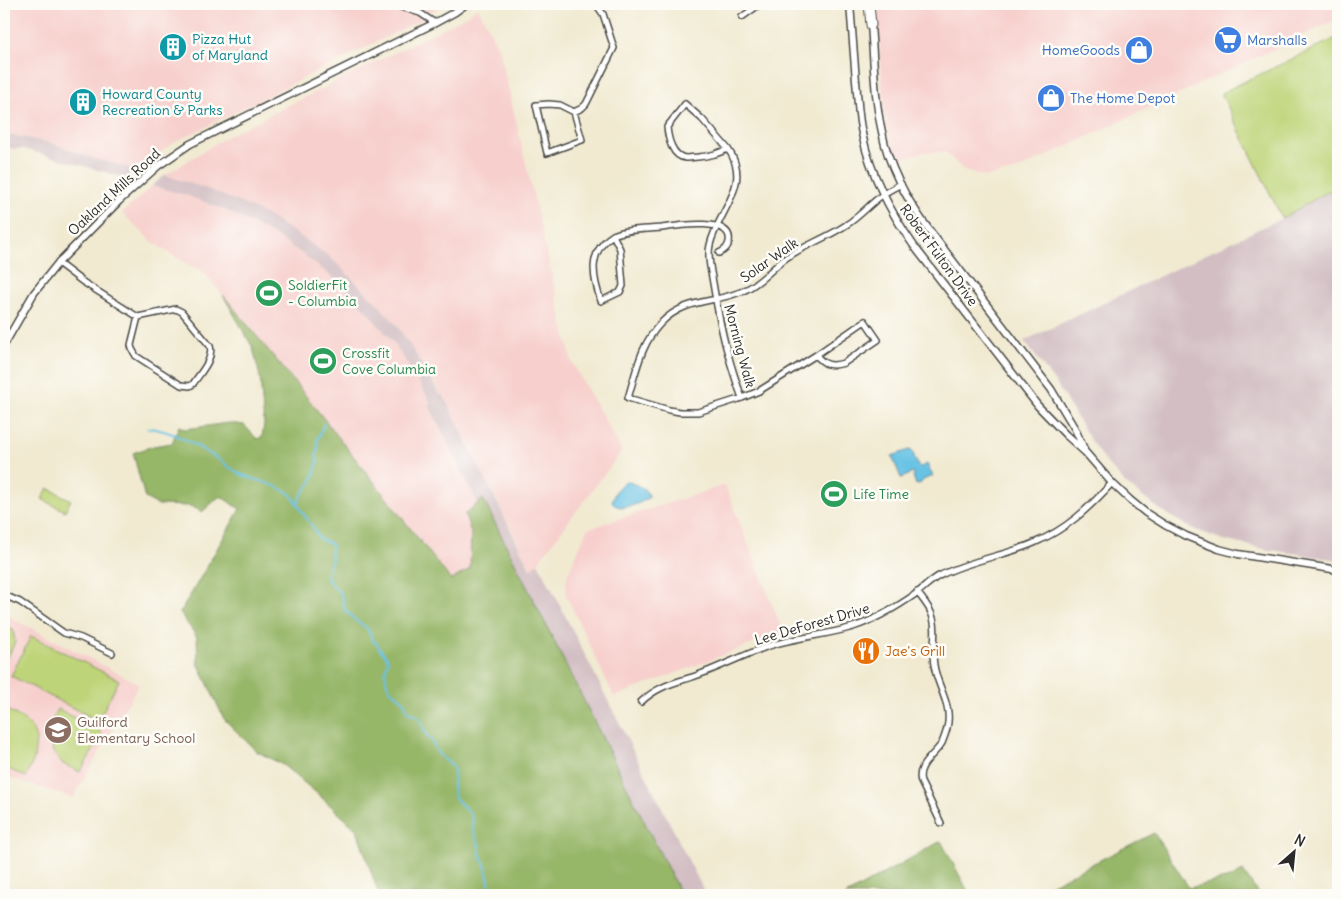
<svg xmlns="http://www.w3.org/2000/svg" width="1342" height="899" font-family="Delius,sans-serif">
	<rect width="100%" height="100%" fill="#fdfcf7"/>
	<filter id="ink" filterUnits="userSpaceOnUse"><feTurbulence type="fractalNoise" baseFrequency=".02" numOctaves="2"/><feDisplacementMap in="SourceGraphic" scale="10" xChannelSelector="R" yChannelSelector="G"/><feConvolveMatrix kernelMatrix="1 2 1 2 8 2 1 2 1" color-interpolation-filters="sRGB"/></filter>
	<filter id="wash" filterUnits="userSpaceOnUse"><feTurbulence type="fractalNoise" baseFrequency=".0096" numOctaves="4" result="noise"/><feDisplacementMap in="SourceGraphic" scale="20" xChannelSelector="R" yChannelSelector="G"/><feGaussianBlur stdDeviation="1.12" result="paint"/><feColorMatrix in="noise" values="0 0 0 0 0 0 0 0 0 0 0 0 0 0 0 0 0 1.4 0 .05"/><feComposite in="paint" operator="in"/></filter>
	<g filter="url(#wash)">
		<rect width="100%" height="100%" fill="#f1ead1"/>
		<path fill="#f7d0cd" d="M4 4H447L439 7 417 22 175 142 135 169 95 159 51 143 17 136 4 135Z
			M879 4H1338V19L1017 170 986 177 965 171 945 152H924L897 160 887 130 883 105 878 22Z
			M478 7 500 52 572 362 622 451 532 570 443 394 441 395 417 356 396 324 375 301 213 191 165 175 231 134 432 34 465 17Z
			M152 186 186 195 230 212 272 234 301 253 327 273 354 297 394 343 413 373 431 403 429 405 521 587 488 627 306 396 207 276 200 270 185 263 151 241 122 213Z
			M725 485 783 632 614 697 566 595 567 576 587 529Z
			M4 614 139 684 73 798 4 776Z"/>
		<path fill="#d2bec3" d="M4 135 17 136 51 143 95 159 135 169 126 178 24 149 4 148Z
			M165 175 213 191 259 211 291 230 330 257 375 301 396 324 417 356 440 395 443 394 531 570 538 562 706 895H676L470 488 429 405 431 403 413 373 394 343 354 297 327 273 301 253 272 234 230 212 186 195 152 186Z
			M1338 186V560L1264 549 1223 540 1191 528 1170 516 1152 504 1126 484 1104 460 1093 444 1057 385 1024 341 1282 218Z"/>
		<path fill="#bed478" stroke="#748052" d="M1338 37V186L1282 218 1221 93Z
			M48 488 71 500 65 511 42 499Z
			M7 627 13 630 15 642 8 657 4 655V633Z
			M31 636 119 680 98 721 11 676Z
			M4 708 23 719 32 728 36 739 34 759 26 777 4 767Z
			M58 709 99 730 102 736 80 772 63 764 53 752 50 738 51 723Z"/>
		<path fill="#96b668" stroke="#60704a" d="M223 295 306 396 451 580 470 569 471 533 465 514 483 499 681 895H379L357 830 319 795 283 765 256 751 224 719 198 663 197 637 180 613 240 509 220 496 202 512 191 506 158 505 145 498 133 453 153 446 172 443 179 426 186 429 228 423 244 425 257 439 262 437 264 424 260 377 253 348Z
			M1154 833 1189 888 1230 878 1243 871 1259 895H1030Z
			M941 841 970 895H846Z"/>
		<path fill="#67c2e4" stroke="#497688" d="M909 450 912 451 918 466 921 467 927 464 933 476 923 480 921 483 916 485 913 476 914 475 913 473 901 478 892 456Z
			M627 481 643 488 649 495V497C640 504 621 512 612 503 613 494 619 484 627 481Z"/>
		<g fill="none" stroke-linecap="round" stroke-linejoin="round">
			<path stroke="#67c2e4" stroke-width="2" d="M148 428C174 430 199 447 221 461 227 466 233 470 240 474 256 481 275 483 290 494 296 500 298 506 303 513 306 519 311 523 314 529 316 532 317 536 320 539 324 543 328 539 332 546L330 552 332 559 327 575 328 580 341 594 345 610 355 620 367 628 373 641 377 643 379 648 386 656 388 660 385 672 387 684 392 691 404 701 406 709 408 712 418 717 420 720 427 736 431 740 438 753 441 757 452 765 454 770 453 787 455 798 469 812 472 818 473 830 479 845 480 854 486 868 490 887 493 895
				M298 503 300 497 312 481 318 461 316 456 318 448 317 441 324 424"/>
		</g>
	</g>
	<g filter="url(#ink)">
		<g fill="none" stroke-linecap="round" stroke-linejoin="round">
			<defs>
				<path id="minor" d="M392 4 420 13 435 23
					M742 17 760 4
					M549 104 560 105 574 112 582 140 547 153 536 105Z
					M574 112 582 108 586 104 614 48 603 14 596 4
					M728 149 702 119 685 104 667 127C668 138 672 157 686 158 690 158 694 157 698 157 710 156 716 154 728 149 753 184 718 211 710 245 707 257 711 271 713 283 717 307 721 331 728 354 732 369 737 384 742 398
					M613 235C588 251 592 276 601 301L620 292 623 286 620 249 613 235C628 229 646 229 662 228 675 226 734 216 729 242 728 247 724 251 719 253
					M58 263 83 282 138 317 176 309 182 312 210 346C214 359 200 373 193 384L190 386 181 385 136 356 132 349 131 345 138 317
					M816 355 865 321 878 340 844 363C831 367 824 365 816 355L759 391 742 398 698 412H680L669 410 628 398C636 372 641 343 661 323 686 297 716 304 745 290 761 283 772 268 786 258 805 245 827 238 846 225 859 217 869 205 881 196 887 191 894 188 901 184
					M917 592C923 600 931 608 933 618 938 634 931 649 934 665 937 687 953 705 947 728 946 733 944 738 942 743 934 756 916 765 921 782L941 823
					M4 595 20 602 64 633 81 638 112 653
					M641 702C659 685 675 683 698 675 723 666 747 653 772 645 799 637 827 635 853 627 876 620 897 607 917 593 925 587 932 579 941 575 971 560 1004 556 1034 543 1067 529 1088 509 1112 483"/>
				<path id="tertiary" d="M850 4C852 29 854 55 856 81 858 100 858 119 863 138 872 178 891 213 914 246L1038 406 1066 435 1086 453 1112 483 1130 500 1146 513 1165 525 1186 536 1219 549 1238 554 1338 570
					M871 25C874 61 874 97 882 132 889 169 908 202 930 231L1051 389 1075 429 1084 449
					M4 345 34 293 58 263 119 201 158 166 190 144 435 23 455 12 466 4"/>
				<path id="primary" d="M869 4 871 25"/>
			</defs>
			<use href="#minor" stroke="#494844" stroke-width="8"/>
			<use href="#tertiary" stroke="#494844" stroke-width="9"/>
			<use href="#primary" stroke="#494844" stroke-width="11"/>
			<use href="#minor" stroke="#fff" stroke-width="5"/>
			<use href="#tertiary" stroke="#fff" stroke-width="6"/>
			<use href="#primary" stroke="#fff" stroke-width="9"/>
		</g>
	</g>
	<defs>
		<symbol id="supermarket-disc" viewBox="-11 -11 22 22"><circle r="9.5" fill="#3f7fe0" stroke="#fdfcf7"/><path d="M-6-5.5h2.5l.6 2H6L4.5 2H-2.5L-4.4-4H-6ZM-1.5 3.2a1.3 1.3 0 1 0 .1 0ZM3 3.2a1.3 1.3 0 1 0 .1 0Z" fill="#fff"/></symbol>
		<symbol id="building-disc" viewBox="-11 -11 22 22"><circle r="9.5" fill="#0f9aa8" stroke="#fdfcf7"/><path d="M-4-6H4V6H1V3H-1V6H-4ZM-2.5-4.3h1.7v1.8h-1.7ZM.8-4.3h1.7v1.8H.8ZM-2.5-1h1.7V.8h-1.7ZM.8-1h1.7V.8H.8Z" fill="#fff"/></symbol>
		<symbol id="shop-disc" viewBox="-11 -11 22 22"><circle r="9.5" fill="#3f7fe0" stroke="#fdfcf7"/><path d="M-5-2.5h2.3a2.7 3.5 0 0 1 5.4 0H5L5.5 6h-11ZM-1.5-2.5h3a1.5 2.3 0 0 0-3 0Z" fill="#fff"/></symbol>
		<symbol id="stadium-disc" viewBox="-11 -11 22 22"><circle r="9.5" fill="#2e9e5b" stroke="#fdfcf7"/><path d="M0-5a6.5 5 0 1 0 0 10a6.5 5 0 1 0 0-10ZM-3.5-1.8h7v3.6h-7Z" fill="#fff"/></symbol>
		<symbol id="restaurant-disc" viewBox="-11 -11 22 22"><circle r="9.5" fill="#e8710a" stroke="#fdfcf7"/><path d="M-5-6h1v4h1v-4h1v4h1v-4h1v5L-1.5 .5V6h-2V.5L-5-1ZM5-6V6H3V1.5H1.5Q1.5-4 5-6Z" fill="#fff"/></symbol>
		<symbol id="school-disc" viewBox="-11 -11 22 22"><circle r="9.5" fill="#8d6e63" stroke="#fdfcf7"/><path d="M0-5L7-2L0 1L-7-2ZM-4 1L0 2.5L4 1V4Q0 6-4 4Z" fill="#fff"/></symbol>
	</defs>
	<g fill-rule="evenodd">
		<use href="#supermarket-disc" x="1212" y="24" width="32" height="32"/>
		<use href="#building-disc" x="157" y="31" width="32" height="32"/>
		<use href="#shop-disc" x="1123" y="34" width="32" height="32"/>
		<use href="#shop-disc" x="1035" y="82" width="32" height="32"/>
		<use href="#building-disc" x="67" y="86" width="32" height="32"/>
		<use href="#stadium-disc" x="253" y="277" width="32" height="32"/>
		<use href="#stadium-disc" x="307" y="345" width="32" height="32"/>
		<use href="#stadium-disc" x="818" y="478" width="32" height="32"/>
		<use href="#restaurant-disc" x="850" y="635" width="32" height="32"/>
		<use href="#school-disc" x="42" y="714" width="32" height="32"/>
	</g>
	<g text-anchor="middle" stroke-width="5" stroke-linejoin="round" paint-order="stroke">
		<g font-size="14" fill="#0d838f" stroke="#fdfcf7" text-anchor="start">
			<text x="192" y="44">Pizza Hut<tspan x="192" dy="16">of Maryland</tspan></text>
			<text x="102" y="99">Howard County<tspan x="102" dy="16">Recreation &amp; Parks</tspan></text>
		</g>
		<g font-size="14" fill="#366cbe" stroke="#fdfcf7" text-anchor="start">
			<text x="1247" y="45">Marshalls</text>
			<text x="1120" y="55" text-anchor="end">HomeGoods</text>
			<text x="1070" y="103">The Home Depot</text>
		</g>
		<g font-size="14" fill="#2b2b2b" stroke="#fdfcf7">
			<text transform="translate(114 192) rotate(-43)" y="5">Oakland Mills Road</text>
			<text transform="translate(939 255) rotate(54)" y="5">Robert Fulton Drive</text>
			<text transform="translate(769 260) rotate(-35)" y="5">Solar Walk</text>
			<text transform="translate(740 346) rotate(75)" y="5">Morning Walk</text>
			<text transform="translate(812 624) rotate(-16)" y="5">Lee DeForest Drive</text>
		</g>
		<g font-size="14" fill="#27864d" stroke="#fdfcf7" text-anchor="start">
			<text x="288" y="290">SoldierFit<tspan x="288" dy="16">- Columbia</tspan></text>
			<text x="342" y="358">Crossfit<tspan x="342" dy="16">Cove Columbia</tspan></text>
			<text x="853" y="499">Life Time</text>
		</g>
		<g font-size="14" fill="#c56008" stroke="#fdfcf7" text-anchor="start">
			<text x="885" y="656">Jae's Grill</text>
		</g>
		<g font-size="14" fill="#785e54" stroke="#fdfcf7" text-anchor="start">
			<text x="77" y="727">Guilford<tspan x="77" dy="16">Elementary School</tspan></text>
		</g>
	</g>
	<rect width="1342" height="899" fill="none" stroke="#fdfcf7" stroke-width="20"/>
	<g transform="translate(1294 852) rotate(27)" stroke="#fdfcf7" stroke-width="4" paint-order="stroke">
	<path d="M0-4L9 19L0 12L-9 19Z" fill="#2b2b2b"/>
	<text y="-8" font-size="14" font-weight="bold" text-anchor="middle" fill="#2b2b2b">N</text>
	</g>
</svg>
